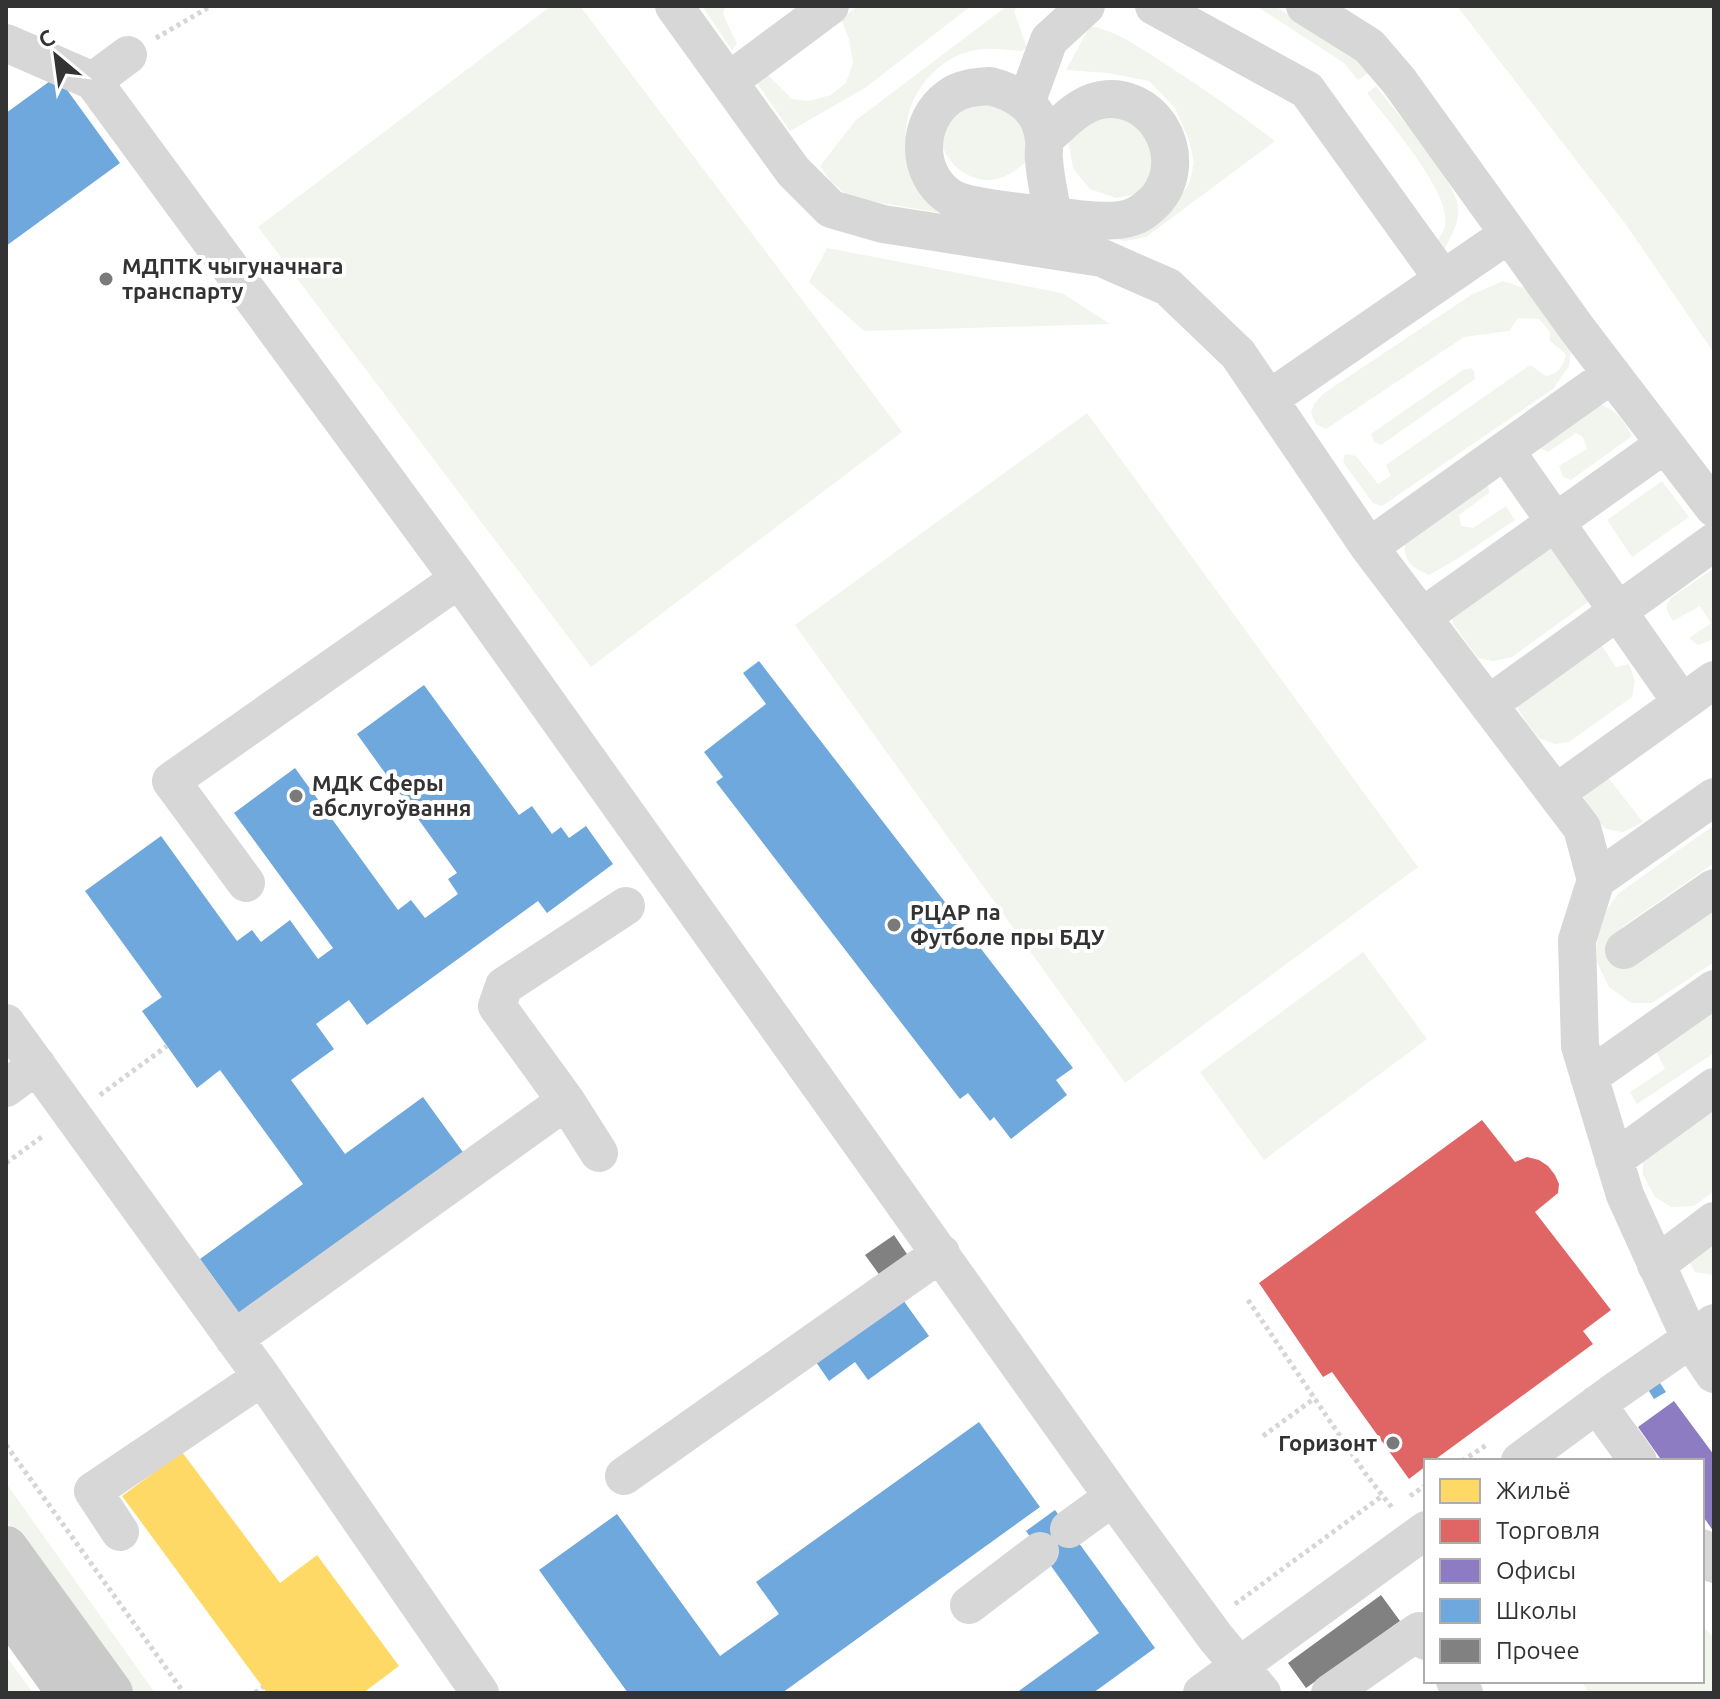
<svg xmlns="http://www.w3.org/2000/svg" width="1720" height="1699" font-family="Ubuntu,sans-serif">
	<rect width="100%" height="100%" fill="#fff"/>
	<path fill="#f1f5ed" d="M551 6H580L902 432 591 667 258 227Z
		M702 6H725L723 14 737 44 732 50Z
		M858 6H971L865 88 790 131 741 60 755 62 792 99 809 101 831 95 846 83 853 63 849 39 841 19Z
		M1007 6H1020L1014 11 1027 48 1021 51C1009 50 995 48 983 49 945 52 913 85 907 121 905 131 907 143 907 153L1031 228 851 198 831 182 820 166 856 120Z
		M1256 6H1275L1357 59 1368 73 1358 80 1344 63Z
		M1457 6H1714V353L1627 226Z
		M1090 26C1118 31 1143 50 1167 65 1204 89 1240 114 1275 141L1146 237 1125 241 1081 232 1168 210 1189 185 1194 163 1189 140 1175 108 1149 81 1108 73 1066 70Z
		M1376 86C1395 111 1453 178 1458 205 1460 223 1451 236 1443 252L1433 248C1437 242 1443 233 1445 226 1453 194 1387 120 1367 93Z
		M952 99 1029 105 1027 161C1015 171 1003 181 987 180 961 179 938 154 940 128 940 119 948 107 952 99Z
		M1113 101 1166 149 1138 194 1116 198 1090 189 1073 168 1069 144 1082 116Z
		M827 248 1062 293 1110 324 864 331 809 282Z
		M1503 281 1524 288 1541 304 1571 351 1569 366 1553 389 1382 506 1373 503 1343 462 1345 454 1356 456 1378 484 1391 476 1386 465 1530 365 1546 376C1560 373 1563 366 1566 354L1550 341V332L1539 319 1518 318 1509 331 1464 337 1326 429 1316 424 1311 413 1314 404 1324 393 1471 295Z
		M1471 368 1474 371 1475 379 1381 445 1374 442 1371 434 1463 370Z
		M1597 403C1617 410 1622 418 1632 436L1571 480 1563 477 1559 466 1587 449 1583 437 1576 433 1548 452 1540 448Z
		M1087 413 1418 867 1125 1083 795 625Z
		M1662 481 1689 517 1632 557 1607 520Z
		M1488 483 1489 493 1459 515 1461 526 1473 528 1506 506 1515 520 1457 559 1429 575C1406 565 1402 557 1406 532Z
		M1555 535 1591 600 1512 657 1493 661 1478 658 1453 624 1452 610Z
		M1714 568V639L1698 645 1689 638 1711 623 1700 606 1673 621C1667 611 1664 607 1671 598Z
		M1596 637 1616 667 1629 664 1635 681 1632 697 1569 742 1555 744 1539 738 1526 722 1518 709 1520 692Z
		M1599 766 1643 822 1623 832 1606 829 1587 810 1582 790Z
		M1714 825V863L1622 927 1617 939 1714 906V962L1652 1003H1631L1609 987 1597 962V931L1606 911 1619 893Z
		M1363 952 1427 1039 1264 1160 1200 1072Z
		M1714 1010V1053L1637 1104 1630 1092 1665 1069 1655 1049Z
		M1714 1092V1191L1694 1206 1671 1207 1655 1197 1643 1175V1148Z
		M1714 1235V1275L1695 1272 1686 1256Z
		M6 1483 155 1693H131L6 1520Z
		M1702 1625 1714 1638V1693H1589L1581 1681H1702Z
		M6 1656 33 1693H6Z"/>
	<path fill="#ffd966" d="M182 1452 280 1583 317 1555 399 1666 363 1693H267L122 1496Z"/>
	<path fill="#e06666" d="M1482 1120 1515 1162 1527 1157 1539 1160 1548 1166 1555 1175 1559 1184 1558 1193 1535 1212 1611 1310 1583 1331 1593 1344 1433 1461H1426V1466L1409 1479 1332 1372 1323 1377 1259 1283Z"/>
	<path fill="#8e7cc3" d="M1674 1401 1714 1455V1532L1702 1515V1461H1662L1638 1427Z"/>
	<path fill="#6fa8dc" d="M57 76 120 163 6 246V113Z
		M759 661 1073 1068 1056 1080 1067 1095 1011 1139 994 1117 990 1121 968 1093 960 1099 716 782 723 777 704 752 766 704 743 673Z
		M424 685 519 815 532 806 552 834 561 827 569 838 586 826 613 864 547 913 538 901 367 1025 349 1000 316 1024 334 1049 291 1080 345 1154 423 1097 465 1155 242 1317 200 1259 303 1184 220 1070 197 1088 142 1011 162 997 85 891 161 836 237 941 252 930 261 942 290 920 318 959 333 948 234 813 295 768 398 910 411 900 425 918 458 894 448 879 457 873 357 734Z
		M903 1300 929 1336 868 1380 855 1362 829 1381 816 1362Z
		M1658 1380 1666 1392 1654 1399 1647 1388Z
		M979 1422 1040 1507 782 1693H628L539 1570 617 1514 720 1656 779 1614 756 1582Z
		M1055 1510 1155 1648 1093 1693H1016L1099 1633 1026 1531Z"/>
	<path fill="#818181" d="M894 1235 909 1257 881 1277 865 1255Z
		M1381 1595 1400 1621 1306 1688 1288 1663Z"/>
	<g fill="none" stroke-linecap="round" stroke-linejoin="round">
		<path stroke="#d6d6d6" stroke-width="5" stroke-dasharray="4 4" stroke-linecap="butt" d="M156 38 211 6
			M100 1095 167 1046
			M6 1163 43 1136
			M1248 1300 1365 1473 1393 1509
			M1263 1436 1315 1398
			M6 1445 184 1693
			M1462 1461 1488 1444
			M1410 1496 1426 1485
			M1235 1604 1382 1496
			M255 1693 263 1687"/>
		<path stroke="#d7d7d7" stroke-width="38" d="M674 6 793 171 831 209 883 224 1102 258 1168 287 1238 354 1369 547 1582 828 1596 880 1577 940 1580 1046 1625 1195 1691 1340 1714 1374
			M1154 6 1307 90 1443 279
			M1305 6 1369 46 1399 81 1578 330 1714 508
			M6 43 93 81
			M128 55 93 81 459 579 171 781 246 883
			M729 81 830 6
			M990 86C1018 93 1041 108 1044 140 1045 146 1043 153 1044 159 1045 178 1050 197 1053 216 1028 212 969 209 950 197 915 174 916 121 949 97 961 88 975 87 990 86Z
			M1026 103 1049 40 1086 6
			M1044 139C1060 126 1074 109 1093 102 1150 84 1193 154 1157 199 1150 206 1142 214 1132 217 1110 225 1076 218 1053 216L1054 241
			M1269 399 1509 234
			M1505 450 1682 703
			M1369 547 1612 374
			M459 579 1128 1518 1216 1638 1262 1693
			M1422 617 1665 444
			M1489 704 1714 542
			M1556 793 1714 680
			M1596 880 1714 797
			M1624 950 1714 888
			M6 1023 262 1377 480 1693
			M1589 1077 1714 989
			M6 1088 37 1065
			M599 1153 566 1101 497 1006 504 986 626 906
			M1614 1160 1714 1087
			M1656 1265 1714 1221
			M234 1339 566 1101
			M1597 1404 1638 1461
			M1520 1461 1611 1394 1714 1323
			M624 1476 941 1253
			M1069 1529 1113 1497
			M120 1532 93 1491 262 1377
			M1702 1548 1714 1564
			M969 1605 1040 1551
			M1455 1681 1464 1693
			M1202 1693 1426 1530
			M1330 1693 1419 1631 1426 1641"/>
		<path stroke="#cacaca" stroke-width="44" d="M6 1548 111 1693
			M6 1605 69 1693"/>
	</g>
	<g fill="#7a7a7a" stroke="#fff" stroke-width="3">
		<circle cx="106" cy="279" r="8"/>
		<circle cx="296" cy="796" r="8"/>
		<circle cx="894" cy="925" r="8"/>
		<circle cx="1393" cy="1443" r="8"/>
	</g>
	<g text-anchor="middle" stroke-width="8" stroke-linejoin="round" paint-order="stroke">
		<g font-size="22" font-weight="bold" fill="#333" stroke="#fff" text-anchor="start">
			<text x="122" y="274">МДПТК чыгуначнага<tspan x="122" dy="25">транспарту</tspan></text>
			<text x="312" y="791">МДК Сферы<tspan x="312" dy="25">абслугоўвання</tspan></text>
			<text x="910" y="920">РЦАР па<tspan x="910" dy="25">Футболе пры БДУ</tspan></text>
			<text x="1377" y="1451" text-anchor="end">Горизонт</text>
		</g>
	</g>
	<rect width="1720" height="1699" fill="none" stroke="#333333" stroke-width="16"/>
	<rect x="1424" y="1459" width="280" height="224" fill="#ffffff" stroke="#adadad" stroke-width="2"/>
	<rect x="1440" y="1479" width="40" height="24" fill="#ffd966" stroke="#adadad" stroke-width="2"/>
	<text x="1496" y="1499" font-size="24" fill="#333333">Жильё</text>
	<rect x="1440" y="1519" width="40" height="24" fill="#e06666" stroke="#adadad" stroke-width="2"/>
	<text x="1496" y="1539" font-size="24" fill="#333333">Торговля</text>
	<rect x="1440" y="1559" width="40" height="24" fill="#8e7cc3" stroke="#adadad" stroke-width="2"/>
	<text x="1496" y="1579" font-size="24" fill="#333333">Офисы</text>
	<rect x="1440" y="1599" width="40" height="24" fill="#6fa8dc" stroke="#adadad" stroke-width="2"/>
	<text x="1496" y="1619" font-size="24" fill="#333333">Школы</text>
	<rect x="1440" y="1639" width="40" height="24" fill="#818181" stroke="#adadad" stroke-width="2"/>
	<text x="1496" y="1659" font-size="24" fill="#333333">Прочее</text>
	<g transform="translate(56 56) rotate(331)" stroke="#ffffff" stroke-width="6" paint-order="stroke">
	<path d="M0-6L14 30L0 20L-14 30Z" fill="#333333"/>
	<text y="-12" font-size="22" font-weight="bold" text-anchor="middle" fill="#333333">С</text>
	</g>
</svg>
